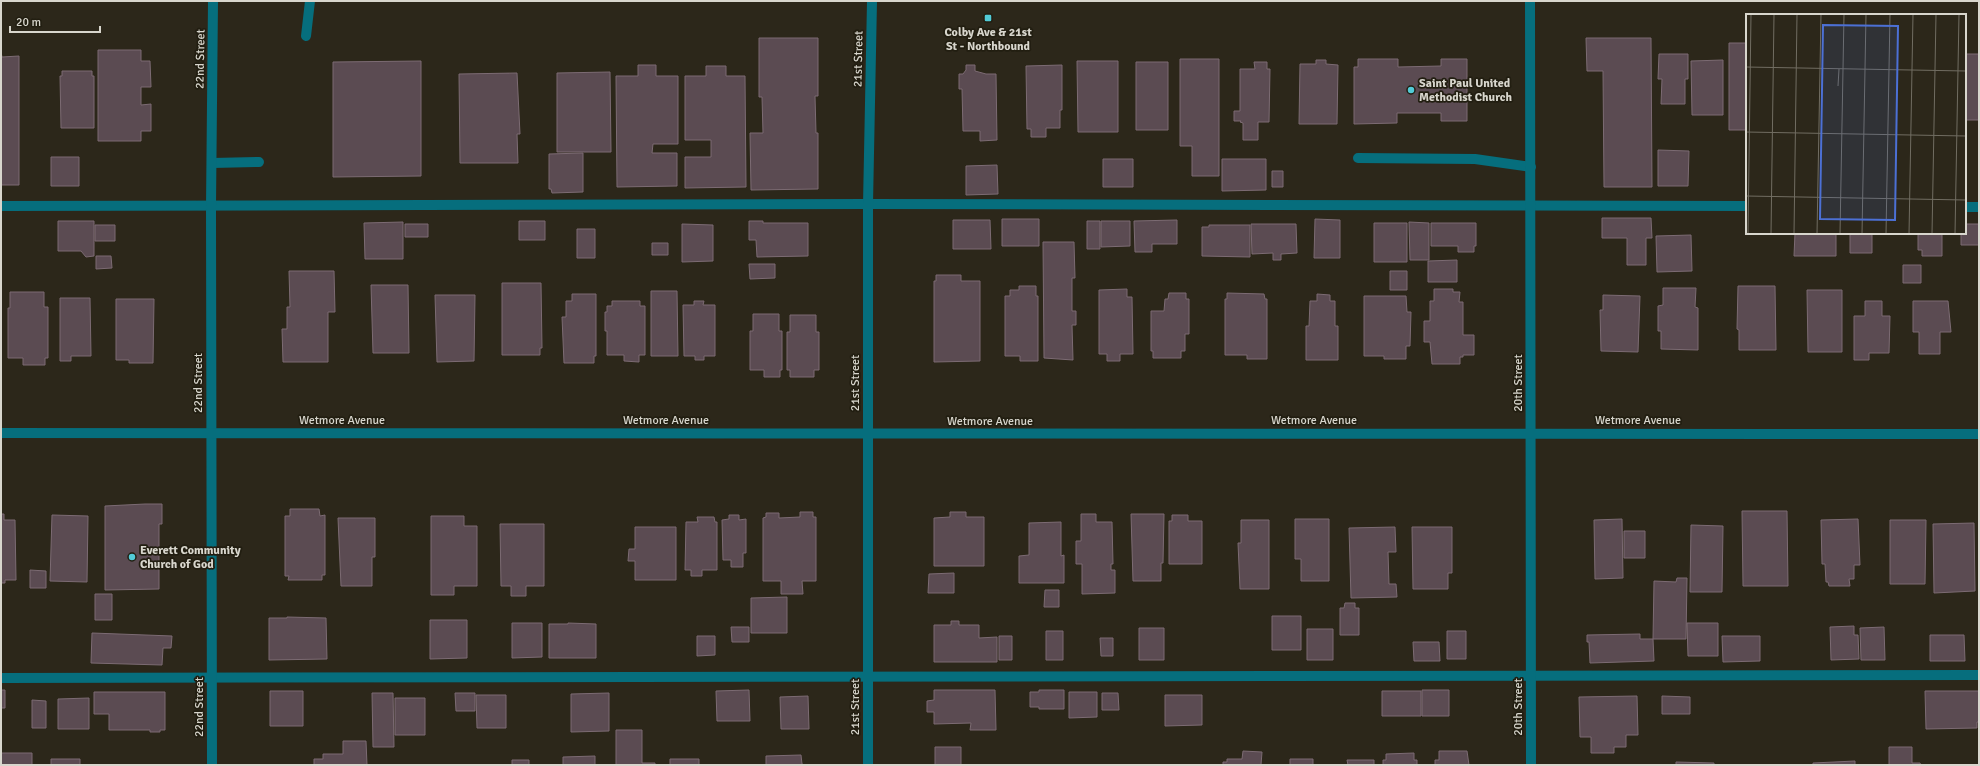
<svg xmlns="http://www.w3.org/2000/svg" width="1980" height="766" font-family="Signika,sans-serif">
	<rect width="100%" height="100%" fill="#2c271a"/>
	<path fill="#5b4b52" stroke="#7c6b73" d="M759 38H818V96H815L816 133H818V189L751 190 750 133H763L762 97H759Z
		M1586 38H1651L1652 187H1604L1603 71H1587Z
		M1729 43H1747V130H1729Z
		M98 50H141V61H150L151 87H141V105L151 104V131H141V141H98Z
		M1 52 2 57 19 56V185H1Z
		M1659 54H1688V79H1685V104H1661L1662 79H1658Z
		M1965 54H1979V120H1965Z
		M1180 59H1219V176H1192V146H1180Z
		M1358 59H1398V67L1441 66V59H1467V121H1441V113H1397V123L1354 124V67H1358Z
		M1316 60H1326V64L1338 65 1337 124H1299L1300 64H1316Z
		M1723 60V115H1692L1691 61Z
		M421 61V176L333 177V62Z
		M1077 61H1118V132H1078Z
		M1136 62H1168V130H1136Z
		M1254 62H1267V69H1270L1269 122H1258V140H1243V123L1240 122 1241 121H1234V111H1240V69H1255Z
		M638 65H656V76H678V144H653L652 153H677V186L617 187 616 76H638Z
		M966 65H975V71L986 74H996L997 140 980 141V131H963L962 89H959V74H963L966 70Z
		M1062 65V110H1060V128H1046V137H1031V129H1027L1026 66Z
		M706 66H726V76H745L746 187 685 188V157H711V140H685V76H706Z
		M62 71H92V76H94V128H61L60 76H62Z
		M610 72 611 152H557V73Z
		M517 73 520 134H517L518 163H460L459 74Z
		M1658 150 1689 151 1688 186H1658Z
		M583 153V192L552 193 551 189H549V154Z
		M51 157H79V186H51Z
		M1103 159H1133V187H1103Z
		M1222 159H1266V190L1222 191Z
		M997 165 998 194 966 195V166Z
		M1272 171H1283V187H1272Z
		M1602 218H1651L1652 238H1646V265H1627V238H1602Z
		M1002 219H1039V246H1002Z
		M1315 219 1340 220V258H1314Z
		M953 220H990L991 249H953Z
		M1177 220V244H1152V252H1135L1134 221Z
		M58 221H94V256L86 257 81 251H58Z
		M519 221H545V240H519Z
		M749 221H763V223H808V256L757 257 756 240H749Z
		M1087 221H1100V249H1087Z
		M1101 221H1130V246L1101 247Z
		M403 222V259H365L364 223Z
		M1409 222 1429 223V260H1410Z
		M1374 223H1407V262H1374Z
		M1431 223H1476V246H1474V252H1458V246H1431Z
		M405 224H428V237H405Z
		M682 224 713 225V261L682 262Z
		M1251 224H1296L1297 253 1281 254V260H1273V253L1252 254Z
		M1965 224H1979V245H1961V233H1965Z
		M95 225H115V241H95Z
		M1209 225H1250V257L1202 256V227H1209Z
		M577 229H595V258H577Z
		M1795 233H1836V256H1794Z
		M1850 233H1872V253H1850Z
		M1918 233H1942V256H1922V250H1918Z
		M1691 235 1692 271 1657 272 1656 236Z
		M1043 242H1074L1075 278H1072V311H1076V325H1072L1073 360 1044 358Z
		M652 243H668V255H652Z
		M96 256H111L112 268 96 269Z
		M1457 260V282H1428V261Z
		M749 264H775V278L750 279Z
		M1903 265H1921V283H1903Z
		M289 271H334L335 312H328V362H283L282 329H287V307H290Z
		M1390 271H1407V290H1390Z
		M936 275H961V281H980V361L934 362V281H936Z
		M502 283H541L542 348H540V355H502Z
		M371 285H408L409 353H373Z
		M1019 286H1036V296H1038V361H1020V356H1005V296H1010V290H1019Z
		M1738 286H1775L1776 350H1739V330L1737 329Z
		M1663 288H1696L1695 307 1698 308V350L1661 349V331H1658V306L1663 305Z
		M1127 289V297H1132L1133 354H1120V361H1107V354H1099V290Z
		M1434 289H1453V292H1460L1459 302H1463V335H1474V355H1463V357H1460V364H1432L1430 342H1424V321H1430V301H1434Z
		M1807 290H1842V352H1808Z
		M651 291H677L678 356H651Z
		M10 292H44V307H48V358H45V365H23V358H8V308H10Z
		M1169 293H1186V299H1189V334H1185V351H1181V358H1153V351H1151V311H1164L1165 299H1168Z
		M1227 293 1264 294 1265 299H1267V359H1247V355H1225V299H1227Z
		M572 294H596V356H594V363H564L562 317H566V301H572Z
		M1317 294 1330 295V301H1335V326H1338V360H1306V326H1309L1310 301H1317Z
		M435 295H475L474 361 437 362Z
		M1603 295 1640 296 1638 352 1601 351 1600 310H1603Z
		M1364 296H1406L1407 312H1411L1410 346H1406V359H1384V356H1364Z
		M60 298H90L91 356H71V361H60Z
		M116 299H154L153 363H129V360H116Z
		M612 301H640V306H645V355H639V362L624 361V355H607V331H605V312H607V306H612Z
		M694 301H704L703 305H715V356H704V360H695V356H684L683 305H694Z
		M1865 301H1882V316H1890L1889 353H1869V360H1854V316H1865Z
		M1913 301H1948L1951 332H1940V354H1919V332H1913Z
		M753 314H779V331H782V370H780V377H764V370H750V331H753Z
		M790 315H816V332H819V370H814V377H790V370H787V332H790Z
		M145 504H162V524H159V589L105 590V506Z
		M290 509H319L320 516 325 515V575H322V580H288L289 576H285V516H290Z
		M1742 511H1787L1788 586H1743Z
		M800 512H813V517H816V581H802L803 594H781V581H763V518L766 517V513H779V518L800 517Z
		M950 512H966V517H984V566H934V518L950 517Z
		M1 514H4V520H15L16 580H5V583H1Z
		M1081 514H1096V522H1112L1113 564H1111V570H1115V593L1082 594V564H1076V541H1081Z
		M1131 514H1164L1163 563H1161V581H1133Z
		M52 515 88 516 87 582 50 581Z
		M729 515H739V520L746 519V553H743V567H731V560H723L722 520 729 519Z
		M1172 515H1188V521H1202V564H1169V521H1172Z
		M431 516H464V526H477V586H454V595H431Z
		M697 517H714L715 522H717V570H702V576H691V570H685L686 522H698Z
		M338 518H375V557H372V586H341Z
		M1295 519H1329V581H1301V559H1295Z
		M1622 519 1623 578 1595 579 1594 520Z
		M1858 519 1860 565H1854V579H1849L1850 586H1829L1828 582H1826L1825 564H1822L1821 520Z
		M1241 520H1269V589H1240L1238 543H1241Z
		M1890 520H1926L1925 584H1890Z
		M1061 522V556L1064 555V583H1019V556L1029 555V523Z
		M1974 523 1975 591 1934 593 1933 524Z
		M500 524H544V586H526V596H511V586H501Z
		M1691 525 1723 526 1722 592H1690Z
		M635 527H676V580H635V561H628L629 549H635Z
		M1395 527 1396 552H1388L1389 584H1396L1397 597 1351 598 1349 528Z
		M1412 527H1452V573H1448V589H1413Z
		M1624 531H1645V558H1624Z
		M30 570 46 571V588H30Z
		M954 573V593H928L929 574Z
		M1677 578H1687L1686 639H1653L1654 581 1676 582Z
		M1045 590H1059V607H1044Z
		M95 594H112V620H95Z
		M787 597V633H751V598Z
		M1345 603H1355V608H1359V635H1340V608H1344Z
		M1272 616H1301V650H1272Z
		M287 617 326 618 327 659 269 660V618H287Z
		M430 620H467V658L430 659Z
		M951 621H959V625H979V638L997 637V662H934V625H951Z
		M512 623H542V657L512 658Z
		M568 623 596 624V658H549V624H568Z
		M1687 623H1718V656H1688Z
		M1854 626V635H1858L1859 659 1831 660 1830 627Z
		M731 627H749V642H732Z
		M1884 627 1885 660H1861L1860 628Z
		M1139 628H1164V660H1139Z
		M1307 629H1333V660H1307Z
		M1046 631H1063V660H1046Z
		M1447 631H1466V659H1447Z
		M92 633 172 636 171 648H163L162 665 91 663Z
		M1640 634V639H1653L1654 661 1590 663 1589 642H1587V635Z
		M1930 635H1964L1965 661H1930Z
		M697 636H715V655L697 656Z
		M999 636H1012V660H999Z
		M1722 636H1760V661L1723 662Z
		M1100 638H1113V656H1101Z
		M1413 642H1439L1440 661H1414Z
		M1 690H5V708H1Z
		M749 690 750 721H717L716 691Z
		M934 690H995L996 730H970L971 723 934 724V712H927V701L934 700Z
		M1039 690H1064V709H1039V707H1030V692H1039Z
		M1422 690H1449V716H1422Z
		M270 691H303V726H270Z
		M1382 691H1421V716H1382Z
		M1925 691H1979V722H1977V728L1926 729Z
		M94 692H165V730H160V732H150V730H109V714H94Z
		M1069 692H1097V717L1069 718Z
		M372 693H393L394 747H373Z
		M455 693H475V711H456Z
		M609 693V731L571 732V694Z
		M1102 693H1118L1119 710H1102Z
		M476 695H506V728H477Z
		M1165 695H1202V725L1165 726Z
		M808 696 809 729H781L780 697Z
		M1637 696 1638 735H1626V747H1614V753H1591V737H1580L1579 697Z
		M1662 696 1690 697V714H1662Z
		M89 698V729H58V699Z
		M395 698H425V735H395Z
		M32 700 46 701V728H32Z
		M616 730H642V763H655V765H616Z
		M343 741H366L367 765H314V759H323V754H343Z
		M935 747H961V765H935Z
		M1889 747H1912V763H1920L1921 765H1889Z
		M1243 751 1262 752 1261 765H1223V762H1227V759H1242Z
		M1439 751H1467L1469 765H1435V760H1439Z
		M1 753H32V765H1Z
		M1414 753V760H1417V765H1383V760H1386V754Z
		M801 755 802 764 804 765H766V756Z
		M595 756V765H563V757Z
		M51 759H80V765H51Z
		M670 759H699V765H670Z
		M1290 759H1313V765H1290Z
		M512 760H529V765H512Z
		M1347 760H1374V765H1348Z
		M1855 761V765H1813V763Z
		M1676 762 1714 763V765H1676Z"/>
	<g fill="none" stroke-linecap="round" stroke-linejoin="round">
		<path stroke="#066e7d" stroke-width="10" d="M306 36 310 1
			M1358 158 1475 159 1531 167
			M212 163 259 162
			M1 206 868 204 1747 206
			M1965 207H1979
			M1 678 1979 675"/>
		<path stroke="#066e7d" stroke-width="10" d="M1530 1 1531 765
			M212 765 211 206 213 1
			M868 765V204L872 1"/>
		<path stroke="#066e7d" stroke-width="10" d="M1 433 1979 434"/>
	</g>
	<g fill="#52cbd7" stroke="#221e11" stroke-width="1.5">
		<rect x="984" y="14" width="8" height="8" rx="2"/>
		<circle cx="1411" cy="90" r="4"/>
		<circle cx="132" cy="557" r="4"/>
	</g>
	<g text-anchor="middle" stroke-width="3.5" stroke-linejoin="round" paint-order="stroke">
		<g font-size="12" font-weight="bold" fill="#d8d6cd" stroke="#221e11" text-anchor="start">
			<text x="988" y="36" text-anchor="middle">Colby Ave &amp; 21st<tspan x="988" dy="14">St - Northbound</tspan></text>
			<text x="1419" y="87">Saint Paul United<tspan x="1419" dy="14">Methodist Church</tspan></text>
			<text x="140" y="554">Everett Community<tspan x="140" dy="14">Church of God</tspan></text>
		</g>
		<g font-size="12" fill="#d8d6cd" stroke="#221e11">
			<text transform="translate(200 59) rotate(-89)" y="4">22nd Street</text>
			<text transform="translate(858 59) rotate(-89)" y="4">21st Street</text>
			<text transform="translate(198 383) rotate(-90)" y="4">22nd Street</text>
			<text transform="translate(855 383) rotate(-90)" y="4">21st Street</text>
			<text transform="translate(1518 383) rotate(-90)" y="4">20th Street</text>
			<text x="342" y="424">Wetmore Avenue</text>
			<text x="666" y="424">Wetmore Avenue</text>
			<text x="1314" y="424">Wetmore Avenue</text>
			<text x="1638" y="424">Wetmore Avenue</text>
			<text x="990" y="425">Wetmore Avenue</text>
			<text transform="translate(199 707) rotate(-90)" y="4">22nd Street</text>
			<text transform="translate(855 707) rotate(-90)" y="4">21st Street</text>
			<text transform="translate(1518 707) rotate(-90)" y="4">20th Street</text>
		</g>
	</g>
	<g transform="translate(1746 14)">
		<rect width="220" height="220" fill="#2c271a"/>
		<path fill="none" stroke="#716d62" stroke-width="1" d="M0 53 220 57M92 72 93 55M0 118 220 122M0 182 220 186M2 220 5 0M25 220 28 0M48 220 51 0M71 220 75 0M94 220 98 0M116 220 120 0M140 220 144 0M163 220 167 0M186 220 190 0M209 220 213 0"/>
		<path fill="#4c70d5" fill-opacity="0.15" stroke="#4c70d5" stroke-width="2" d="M77 11 152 12 149 206 74 205Z"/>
		<rect width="220" height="220" fill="none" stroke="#d8d6cd" stroke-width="2"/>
	</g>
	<rect width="1980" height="766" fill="none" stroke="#d8d6cd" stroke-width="4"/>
	<path d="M10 26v6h90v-6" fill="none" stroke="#d8d6cd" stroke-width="2"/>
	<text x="16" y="26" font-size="12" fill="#d8d6cd" stroke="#221e11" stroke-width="3" paint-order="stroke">20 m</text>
</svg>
